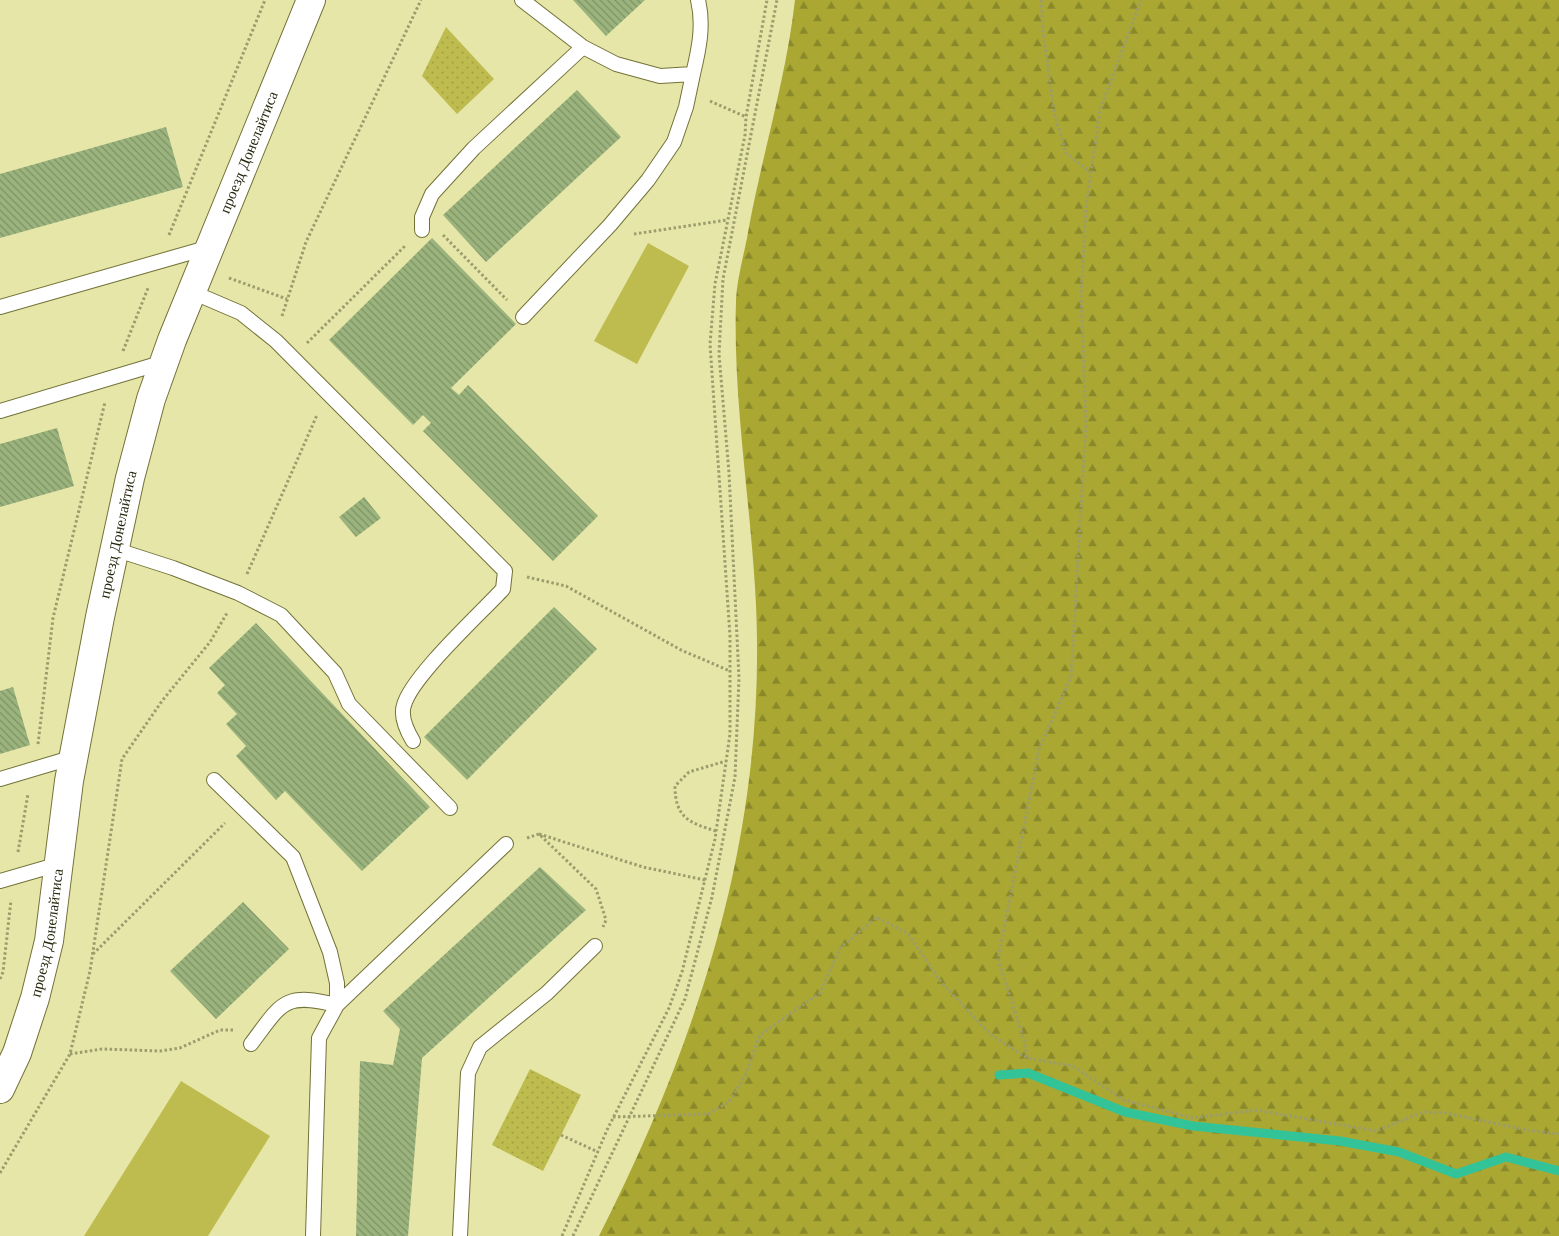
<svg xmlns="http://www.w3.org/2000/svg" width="1559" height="1236" font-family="'Libre Baskerville',serif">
	<defs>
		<pattern id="forest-firs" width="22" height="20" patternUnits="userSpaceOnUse" patternTransform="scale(1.25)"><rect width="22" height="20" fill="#aaa833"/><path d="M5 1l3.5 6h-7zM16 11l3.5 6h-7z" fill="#8a892a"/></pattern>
		<pattern id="park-dots" width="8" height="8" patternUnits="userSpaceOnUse" patternTransform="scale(1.25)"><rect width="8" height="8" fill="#bebc4f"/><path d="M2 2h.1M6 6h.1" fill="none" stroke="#a3a144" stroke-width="1.8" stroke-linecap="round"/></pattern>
		<pattern id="building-back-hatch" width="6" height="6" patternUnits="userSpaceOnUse" patternTransform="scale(1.25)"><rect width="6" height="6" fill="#9bb47d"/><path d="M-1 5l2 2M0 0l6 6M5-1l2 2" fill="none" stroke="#7e9265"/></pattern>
	</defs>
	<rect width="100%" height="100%" fill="#e6e6a9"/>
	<path fill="#bebc4f" d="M648 243 689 266 637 364 594 341Z
		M181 1081 270 1136 208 1236H84Z"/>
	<path fill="url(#forest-firs)" d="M795 0H1559V1236H599C703 1031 770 819 755 587 749 491 733 397 736 300 737 280 743 258 747 238 761 158 786 80 795 0Z"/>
	<path fill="url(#park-dots)" d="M446 27 494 79 457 114 422 76Z
		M530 1069 581 1095 543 1171 492 1145Z"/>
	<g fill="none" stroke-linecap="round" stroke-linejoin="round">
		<path stroke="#33c399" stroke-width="9" d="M999 1075 1028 1073 1125 1112 1193 1126 1340 1141 1399 1152 1456 1174 1506 1157 1559 1171"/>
	</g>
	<path fill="url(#building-back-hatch)" d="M573 0H645L606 36Z
		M577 90 621 137 486 262 443 215Z
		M166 127 183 187 0 238V174Z
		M432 238 516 324 451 388 459 395 468 385 598 516 553 561 423 431 431 423 423 415 413 425 329 340Z
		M57 428 74 486 0 507V444Z
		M364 497 381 518 356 537 339 517Z
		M554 607 597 649 467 780 424 737Z
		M256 623 430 807 362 871 285 791 276 800 236 756 246 746 226 724 237 714 217 693 225 685 209 668Z
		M13 687 30 745 0 754V691Z
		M540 867 586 910 422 1058 408 1236H356L360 1061 393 1065 400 1029 383 1011Z
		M243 902 289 949 216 1019 170 971Z"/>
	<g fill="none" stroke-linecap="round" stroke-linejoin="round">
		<defs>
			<path id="lane" d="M522 0 583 47 616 64 660 76 693 74C699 49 704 25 698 0
				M422 230V217L432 194 474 148 583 47
				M192 292 241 313 276 341 505 571 503 589C480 614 412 676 404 705 400 717 407 731 413 741
				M0 307 210 247
				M523 317 610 225 648 180 674 142 686 107 693 74
				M0 411 164 362
				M114 549 173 568 238 593 281 615 335 673 349 704 450 808
				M0 779 74 757
				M214 780 293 857 330 952 337 983V1005C283 992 282 1003 251 1044
				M0 881 59 864
				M313 1236 319 1038 337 1005 506 844
				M460 1236 468 1073 480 1047 547 993 595 946"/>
			<g id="secondary">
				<path id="s1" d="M0 1089 17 1053 35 998 49 941 69 781 100 617 130 478 151 399 172 340 311 0"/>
			</g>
		</defs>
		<use href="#lane" stroke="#737238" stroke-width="16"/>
		<use href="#secondary" stroke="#737238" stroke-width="30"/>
		<path stroke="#9c9c6d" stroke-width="3" stroke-dasharray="2.5 2.5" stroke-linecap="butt" d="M1041 0 1043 31 1054 112 1066 153 1090 172
			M710 101 746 117
			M634 234 727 220
			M169 235 265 0
			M443 235 507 300
			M229 278 287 299
			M282 316 306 242 421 0
			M307 343 406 245
			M123 351 148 288
			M247 574 317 415
			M527 577 566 586 681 650 730 671
			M38 744 53 618 105 402
			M716 831C689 823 675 817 675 786L689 772 726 761
			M539 834 643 867 705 880
			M527 838 539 834 596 889 606 920 603 927
			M18 852 28 794
			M93 954 225 823
			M0 979 3 972 11 900
			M70 1054 102 1049 160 1051 180 1048 220 1030H233
			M1027 1057 1024 1040 998 959 1039 749 1071 677 1086 423 1081 296 1086 207 1100 110 1141 0
			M613 1117 708 1114 729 1102 745 1076 760 1035 820 993 840 948 877 917 908 934 941 982 990 1034 1027 1058 1073 1066 1124 1100 1193 1118 1256 1110 1376 1131 1423 1112 1446 1113 1526 1130 1559 1134
			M561 1135 598 1152
			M0 1173 70 1054 90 971 122 759 162 701 210 642 227 613
			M562 1236 607 1130 669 1008 682 972 715 839 730 734V636L710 344 715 284 745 135 746 117 767 0
			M573 1236 685 999 712 897 735 777 739 678 729 473 719 354 723 279 777 0"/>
		<use href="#lane" stroke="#fff" stroke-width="14"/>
		<use href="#secondary" stroke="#fff" stroke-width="28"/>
	</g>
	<g text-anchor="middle" stroke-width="4.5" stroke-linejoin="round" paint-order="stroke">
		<g font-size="15" fill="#25250c" stroke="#e6e6a9">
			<text dy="5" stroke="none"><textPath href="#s1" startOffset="974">проезд Донелайтиса</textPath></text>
			<text dy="5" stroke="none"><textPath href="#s1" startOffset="569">проезд Донелайтиса</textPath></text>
			<text dy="5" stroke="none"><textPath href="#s1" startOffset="164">проезд Донелайтиса</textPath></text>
		</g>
	</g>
</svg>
